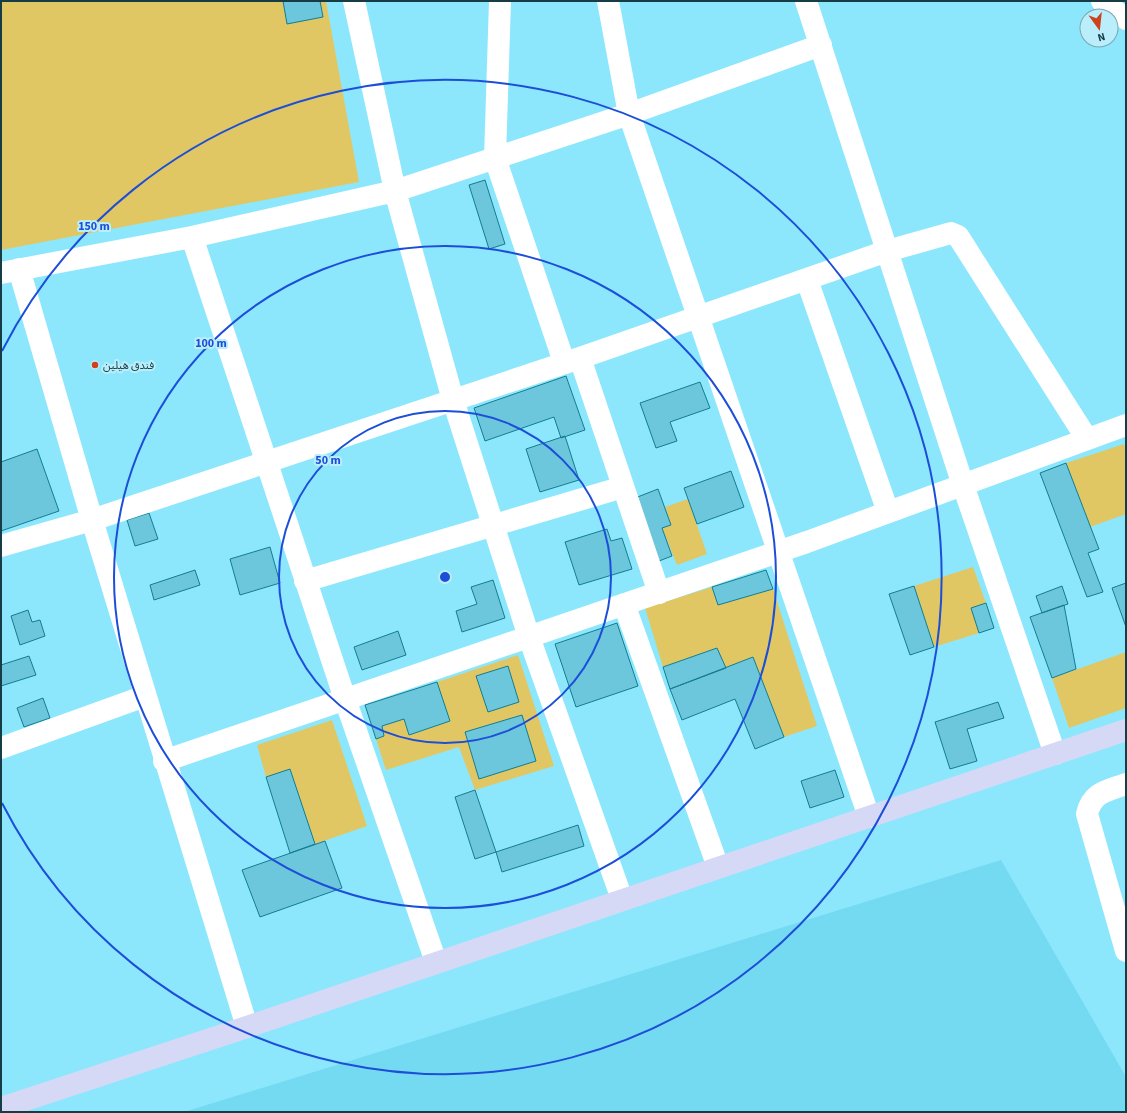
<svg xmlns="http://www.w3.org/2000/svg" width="1127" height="1113" font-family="'Source Sans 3','Noto Sans Arabic',sans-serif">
	<rect width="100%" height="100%" fill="#8ce7fd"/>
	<path fill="#73daf2" d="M1001 860 1126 1077V1112H184Z"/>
	<path fill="#e0c764" d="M1 1H326L359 182 1 250Z
		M1124 444 1126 450V514L1090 527 1066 463Z
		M688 499 707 554 677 565 662 528 671 525 665 507Z
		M973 567 986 603 979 633 934 647 914 586Z
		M712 587 718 605 773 589 817 726 784 737 753 657 726 668 717 648 663 667 645 608Z
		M1126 652V708L1069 728 1052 678Z
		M518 655 554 766 475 790 459 747 386 770 376 739 384 735 382 726 404 719 409 735 450 721 437 682Z
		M332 720 367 826 315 844 290 769 266 777 257 745Z"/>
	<path fill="#6cc6dc" stroke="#137d91" d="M283 1H320L323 17 287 24Z
		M485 180 505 244 489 249 469 185Z
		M566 376 585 430 561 438 554 417 485 441 474 408Z
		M700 382 710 408 670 422 677 441 656 448 640 403Z
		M565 436 579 480 540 492 526 449Z
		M37 449 59 511 1 531V462Z
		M1066 463 1099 549 1088 553 1103 592 1087 597 1040 473Z
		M731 471 744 507 697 524 684 488Z
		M658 489 671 525 662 528 672 556 659 561 635 498Z
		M149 513 158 539 135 546 127 520Z
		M607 529 611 541 622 538 632 569 579 585 565 542Z
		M270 547 280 583 240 595 230 559Z
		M195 570 200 585 154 600 150 585Z
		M766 570 773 589 718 605 712 587Z
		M493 580 505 618 462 632 456 611 477 604 471 587Z
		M1126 583V627L1112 588Z
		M914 586 934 647 910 655 889 594Z
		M1062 586 1068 604 1042 613 1036 596Z
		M986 603 994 628 979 633 971 608Z
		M1064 605 1076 669 1052 678 1030 617Z
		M28 610 32 622 40 620 45 636 20 645 11 616Z
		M617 623 638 686 576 707 555 644Z
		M398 631 406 655 362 670 354 647Z
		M717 648 726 668 670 689 663 667Z
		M29 656 36 675 1 686V665Z
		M753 657 784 737 755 749 735 699 682 720 670 689Z
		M508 666 519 702 488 712 476 676Z
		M437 682 450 721 409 735 404 719 382 726 384 736 376 739 365 705Z
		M43 698 50 718 24 727 17 708Z
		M998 702 1004 718 967 729 977 761 950 769 935 722Z
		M522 715 536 761 479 779 465 732Z
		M290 769 315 844 290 853 266 777Z
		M835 770 844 797 810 808 801 781Z
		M475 790 496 852 475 859 455 797Z
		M578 825 584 846 502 872 496 852Z
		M325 841 342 888 260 917 242 870Z"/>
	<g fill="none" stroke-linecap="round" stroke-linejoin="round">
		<path stroke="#fff" stroke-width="22" d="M354 1 395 191 453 400 529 637 622 899
			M500 1 495 158 564 362
			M608 1 629 114 869 817
			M806 1 963 485 1055 754
			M1102 1 1126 19
			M192 237 345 699 436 962
			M19 269 92 520 247 1027
			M1 273 192 237 395 191 629 114 821 45
			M807 280 888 512
			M580 358 659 593
			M1 546 92 520 580 358 887 251 951 233 958 236 1087 439
			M305 581 623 487
			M624 604 718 867
			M1 748 145 696
			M164 761 807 542 1126 425
			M1126 784C1107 791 1092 792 1087 814L1126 951"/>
		<path stroke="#d5d9f5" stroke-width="22" d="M1 1108 247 1027 1126 730"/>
	</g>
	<g fill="none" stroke="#1d4ed8" stroke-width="2">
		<circle cx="445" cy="577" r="166"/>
		<circle cx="445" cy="577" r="331"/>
		<path d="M2 351A497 497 0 1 1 2 803"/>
	</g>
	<circle fill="#cc431e" stroke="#bbeefb" stroke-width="1.5" cx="95" cy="365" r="4"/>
	<g text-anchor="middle" stroke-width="4" stroke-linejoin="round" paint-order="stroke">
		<g font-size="11" fill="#163d46" stroke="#bbeefb" text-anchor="start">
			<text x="103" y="369">فندق هيلين</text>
		</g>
	</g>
	<circle cx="445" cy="577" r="6" fill="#1d4ed8" stroke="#bbeefb" stroke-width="2"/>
	<g font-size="12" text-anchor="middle" font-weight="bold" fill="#1d4ed8" stroke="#bbeefb" stroke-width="4" stroke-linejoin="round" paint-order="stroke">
		<text x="94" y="230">150 m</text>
		<text x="211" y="347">100 m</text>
		<text x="328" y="464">50 m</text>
	</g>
	<rect width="1127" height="1113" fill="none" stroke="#163d46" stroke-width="4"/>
	<g transform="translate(1099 28) rotate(165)"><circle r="19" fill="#bbeefb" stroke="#79a7b3"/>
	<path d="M0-3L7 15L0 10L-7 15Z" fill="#cc431e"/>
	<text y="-6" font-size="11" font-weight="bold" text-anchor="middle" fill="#163d46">N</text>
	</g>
</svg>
